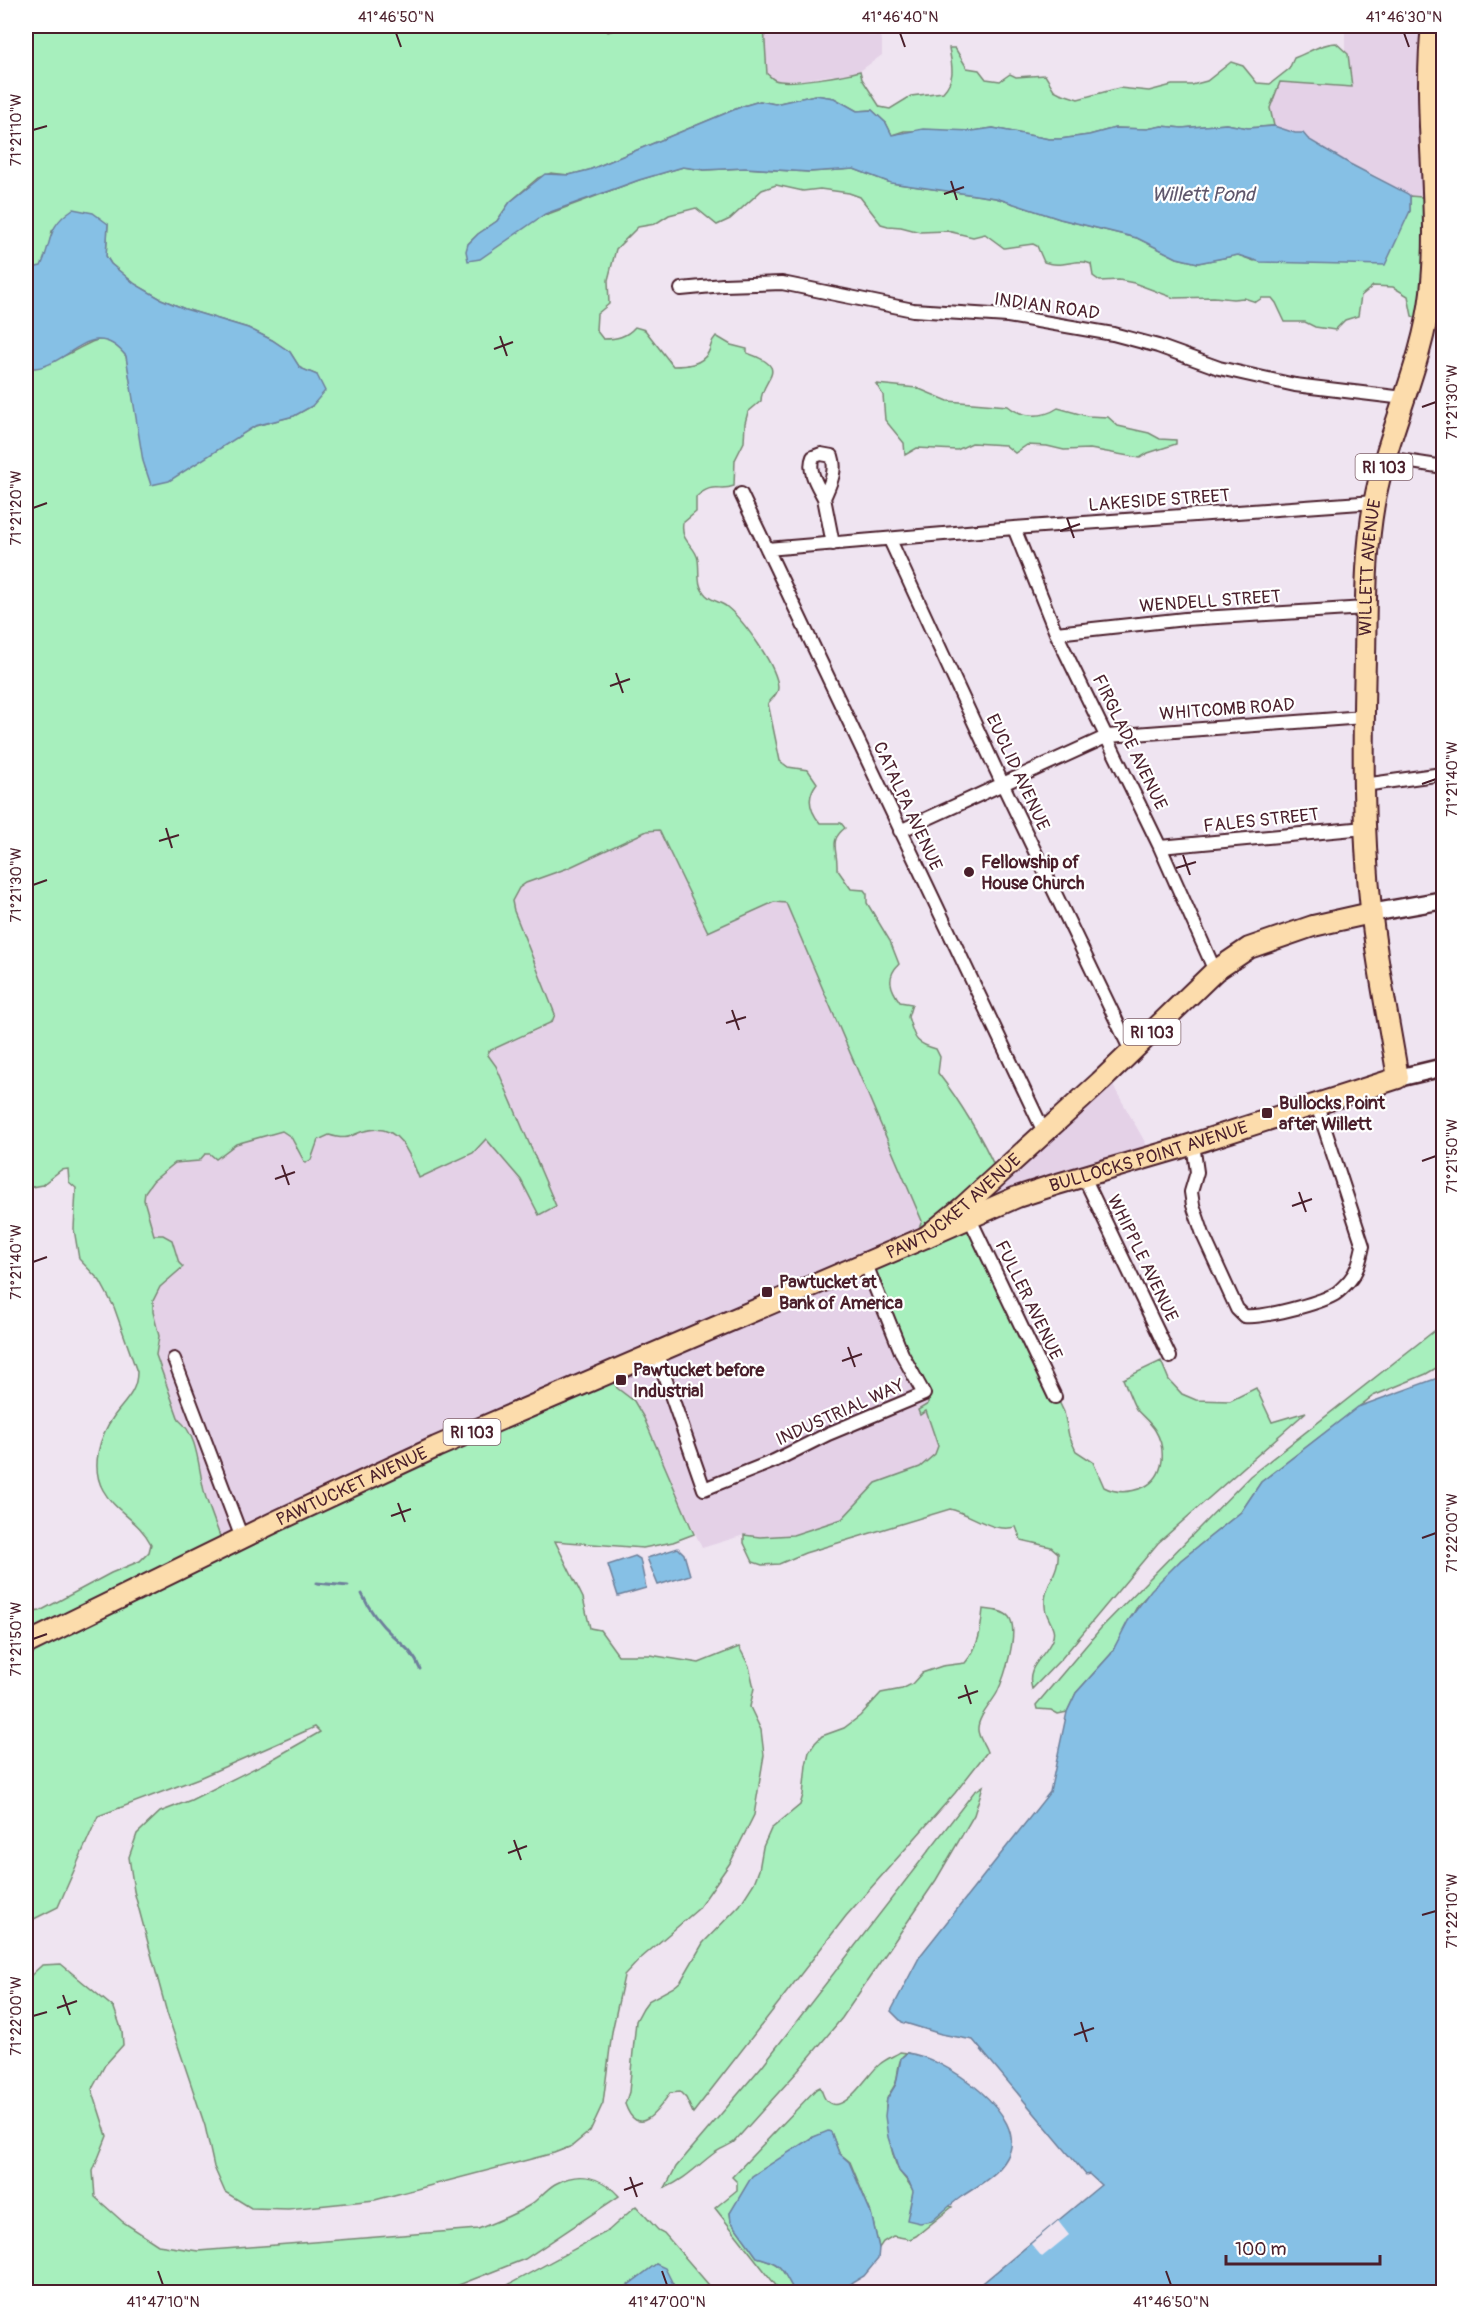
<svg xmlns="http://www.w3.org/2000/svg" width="1469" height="2318" font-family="Pangolin,sans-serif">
	<rect width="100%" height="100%" fill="#efe4f1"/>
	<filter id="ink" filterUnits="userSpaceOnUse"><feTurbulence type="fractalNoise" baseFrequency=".0167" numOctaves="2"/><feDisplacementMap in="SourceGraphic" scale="12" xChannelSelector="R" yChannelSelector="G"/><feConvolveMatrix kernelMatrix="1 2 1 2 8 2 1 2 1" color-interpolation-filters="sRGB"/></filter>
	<g filter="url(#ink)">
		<path fill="#e4d1e7" d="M764 26H866L869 32 868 36H879L882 40V55L860 71 839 77 832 75 801 80 776 81 767 75Z
			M1345 26H1443V331L1430 323 1433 198 1410 196 1374 175 1350 164 1308 139 1303 133H1295L1274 126 1270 108 1280 82 1348 54 1345 50Z
			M659 830 708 932 774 902H785L796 925 922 1221 914 1240 928 1404 920 1415 926 1410 938 1446 935 1455 920 1467 876 1483 843 1519 793 1535 760 1537 744 1535 702 1548 634 1401 617 1388 612 1378 224 1547 207 1500 193 1441 186 1425 179 1420 156 1355 159 1336 153 1312V1301L160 1287 167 1282 179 1263 172 1240 154 1235 144 1200 145 1192 153 1181 175 1163 183 1164 196 1160 205 1154H210L217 1159 236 1144 282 1131 291 1137 305 1163 315 1150 318 1140 329 1135 344 1139 370 1129 392 1132 408 1149 463 1156 473 1153 486 1139 508 1163 529 1194 556 1205 535 1154 493 1061 488 1055 489 1051 542 1028 512 901 519 888 526 883 568 868 647 831Z
			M1106 1073 1145 1142 1150 1156 943 1221Z"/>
		<path fill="#a7efbd" stroke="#788774" stroke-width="1.5" d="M26 26H603L608 32 627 26H655L657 30 674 26H764L767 74C770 76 772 79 775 80 788 85 846 75 860 71L862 79 880 107 890 109 911 96 943 92C956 78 952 66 949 48H955L967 68 979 70 986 79 1000 81 1010 74 1016 77 1045 75 1054 90 1060 93 1078 99 1119 88 1149 91 1172 85H1192L1207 81 1231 62 1243 66 1257 83 1270 84 1289 69 1294 58C1308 53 1322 43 1336 43L1348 54 1352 87 1280 82 1270 108 1274 126H1271L1248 128 1226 124 1182 128 1162 126 1147 129 1115 128 1089 135 1060 139H1049L993 128 972 131H904L892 135 886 123 872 110 857 111 834 98 815 95 775 104 760 101 743 106 589 170 569 175 551 173 538 178 510 202 497 221 478 234 468 244 639 180 683 167 704 170 745 168 809 172 854 169 891 183 996 198 1060 219 1137 238 1177 258 1198 263 1238 255 1254 261 1410 211V196L1433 198 1424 322 1412 316 1408 296 1393 287 1373 286 1361 296 1358 316 1345 320 1335 330 1315 327 1305 322H1285L1276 303 1272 298H1262L1256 302 1244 298 1233 299 1214 297 1174 298 1134 283 1119 280 1100 281 1093 276 1091 264C1075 257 1064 269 1044 262L1037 246 1033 244 1004 248 985 234 973 237 947 231 920 232 901 227 888 226 881 224 860 197 849 193 820 189 803 191 776 185 762 190 730 219 717 225 696 208 669 215 655 224 638 227 616 249 608 280 609 304 597 314 596 330 603 339C617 339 626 337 635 327L645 330 673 366C686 366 701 365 708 353 712 346 710 342 716 336L731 345 747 349V353C793 369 761 378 761 401L748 412 745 423 744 442 735 460 734 486C718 492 714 481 696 497V512L683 523C680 543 696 545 698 560 700 573 696 585 706 595 712 601 721 602 727 607 743 620 778 667 778 688 778 694 772 699 768 703L780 761 788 767 808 770 817 783C806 797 809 810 820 823H841L845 828C828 841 838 850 837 869L851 889 864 890 867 894V903L890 941 899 964C886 977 890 988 900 1002L912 1004 908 1017C915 1037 913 1043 936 1049L940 1057 938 1073C959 1100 983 1139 997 1172L964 1219 1014 1307 1064 1412 1069 1436 1076 1451 1093 1462 1104 1487C1117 1494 1132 1492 1144 1487 1166 1476 1166 1448 1155 1430 1150 1422 1142 1416 1136 1409 1131 1400 1127 1388 1123 1379L1161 1361 1169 1380 1182 1394 1196 1400 1230 1401 1256 1388 1272 1422 1306 1412 1158 1543 1062 1658 1032 1689C1025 1665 1044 1659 1052 1640 1058 1626 1045 1619 1045 1606 1043 1586 1060 1572 1058 1553L1051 1547 1021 1540 1016 1527C990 1533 973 1514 950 1509L805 1553 779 1564 762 1565 753 1562 744 1543V1535L760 1537 793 1535 842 1519 876 1483 920 1467 935 1454 938 1446 926 1411 920 1415 918 1410 928 1404V1396L864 1263 914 1240 922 1221 786 903 774 902 708 932 659 830 647 831 568 868 526 883 519 888 512 901 514 911 555 1014 552 1022 489 1051 488 1055 496 1066 556 1206 539 1215 521 1180 486 1139 473 1153 419 1178C410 1155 400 1124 369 1130 349 1133 353 1142 329 1135L318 1140 311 1160 305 1163 291 1137 282 1131 236 1144 216 1159 210 1154H205L199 1161 175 1163 153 1181 145 1192 144 1200 154 1235H163L172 1240 179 1263 183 1267 160 1287 153 1301V1312L159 1336 156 1355 179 1420C200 1437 198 1474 206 1498 212 1515 218 1531 224 1547L612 1378 617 1388 634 1401 644 1418 694 1534 673 1542 643 1548 555 1541 583 1598 590 1628 600 1630 618 1655H650L699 1663 739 1647 749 1666 754 1688 750 1707 761 1730 764 1755 754 1815 730 1863 698 1909 640 1959 624 1976 612 2032 603 2103 590 2131 572 2146 554 2153 375 2200 288 2209 251 2208 225 2192 214 2167 205 2126 167 2013 134 1891 129 1857 137 1834 160 1812 191 1800 271 1760 320 1732 315 1727 199 1778 98 1816 58 1907 26 1923V1613L40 1611 111 1573 140 1561 149 1552 151 1544C139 1520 115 1512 103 1490 90 1467 100 1435 114 1416 125 1401 137 1392 137 1372L114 1307 100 1281 79 1259 74 1229 76 1188 69 1182 68 1169 61 1170 42 1185 26 1188V368H30C42 364 54 360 66 355 93 343 102 327 126 356L146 471 205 456 255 426 294 416 312 406 317 375 300 368 290 352 272 340 248 328 185 309 161 299 135 284 111 264 106 256 108 224 52 231 48 252 41 267 26 269Z
			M876 384 917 388 948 401 1008 406C1022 418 1043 418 1058 408L1087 416 1108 417 1118 426 1149 433 1160 439 1176 440V444L1148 453 1140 458 1090 449 1064 450 1047 446 1027 445 1015 453 1005 445 972 443 957 450 917 448 905 455 904 443 885 420 883 395Z
			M1443 1324V1364L1426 1374 1373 1396 1261 1482 1241 1512 1181 1560 1138 1605 1111 1654 1076 1693 1067 1712 1058 1714 1051 1710 1037 1709 1036 1705 1101 1628 1250 1476Z
			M983 1609C990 1610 1003 1610 1009 1617 1020 1631 1004 1678 997 1693 991 1704 977 1718 978 1730 978 1737 985 1745 987 1752L955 1793 846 1916 693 2113 686 2098 680 2092 670 2093C659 2109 638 2141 625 2104L629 2092 636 2021 643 2008 648 2001 674 1987 681 1981 703 1943 740 1905 754 1883 759 1870 763 1847 771 1829 800 1805 803 1795 806 1765 809 1752 815 1743 822 1736 844 1728 860 1716 881 1693 902 1689 912 1684 922 1673 942 1666 965 1663C979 1647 981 1629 983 1609Z
			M983 1786 974 1815 936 1880 842 2018 797 2072 734 2142C727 2147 719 2149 713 2154 696 2167 684 2180 665 2188L676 2167 762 2066 974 1792Z
			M61 1964 114 2008 122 2031 123 2045 105 2065 92 2089 107 2136 93 2171 95 2197 123 2222 158 2245 198 2251 478 2229C496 2222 514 2215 530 2205 539 2199 546 2189 555 2184 579 2171 601 2176 619 2196L525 2259 441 2292H26V2037L31 2051C28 2036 20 1992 28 1979 32 1974 38 1969 42 1965Z
			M900 2052 907 2053C897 2058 899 2072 896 2082 894 2088 889 2093 887 2099 883 2113 892 2160 900 2172 905 2179 910 2183 913 2191L952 2207 916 2236 910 2239 893 2236 883 2242 879 2248 871 2213 850 2162 839 2153 831 2132 811 2138 795 2151 730 2213 731 2221 757 2257C784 2264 782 2270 795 2292H781L715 2208 737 2190V2182L732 2177 816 2089 820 2087C822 2091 823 2097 826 2100 843 2119 869 2072 880 2064 886 2059 894 2056 900 2052Z
			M636 2206 658 2230 664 2233 715 2292H670L675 2287 656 2264 619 2292H495L608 2231Z"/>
		<path fill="#86c0e5" stroke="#6e809b" stroke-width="1.5" d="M815 95 834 98 857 111 872 110 886 123 892 135 923 129 972 131 993 128 1049 139H1060L1089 135 1115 128 1147 129 1162 126 1182 128 1226 124 1248 128 1274 126 1295 133H1303L1308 139 1350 164 1408 194 1410 196V211L1385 265 1260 262 1238 255 1198 263 1177 258 1137 238 1060 219 996 198 891 183 854 169 809 172 745 168 704 170 683 167 639 180 545 214 480 259 468 261 466 251 468 244 478 234 497 221 510 202 545 174 569 175 589 170 743 106 760 101 775 104Z
			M73 209 93 213 108 224 106 256 111 264 135 284 161 299 185 309 248 328 272 340 290 352 300 368 317 375 325 391 312 406 294 416 255 426 169 481 151 485 143 461 126 356C90 312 66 373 26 368V269L41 266C53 240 46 227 73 209Z
			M1443 1376V2292H972L1101 2185 1089 2174 1086 2175 973 2040 941 2034 902 2022 891 2011 920 1956 1050 1792 1067 1712 1076 1693 1111 1654 1128 1621 1151 1590 1181 1560 1241 1512 1261 1482 1358 1407Z
			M678 1548 684 1554 690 1575 658 1585 647 1558Z
			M635 1556 640 1559 646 1588 618 1596 608 1565Z
			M907 2053C942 2056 1032 2115 1007 2158 997 2176 977 2186 961 2197 951 2204 942 2213 932 2221L920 2223 907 2220 913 2191 909 2182 899 2171 888 2137 885 2116 887 2099 896 2084 901 2058Z
			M828 2131 831 2132 839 2153 849 2162 871 2213 879 2248 878 2259 864 2276 837 2292H795C781 2270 785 2264 757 2257L731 2221 730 2213 752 2176 811 2138Z
			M656 2264 665 2268 675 2288 670 2292H619Z"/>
		<path fill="#efe4f1" d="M1058 2221 1069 2235 1042 2257 1031 2244Z"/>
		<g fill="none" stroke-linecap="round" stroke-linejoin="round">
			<path stroke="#6e809b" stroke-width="3" d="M317 1583 348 1586
				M362 1594C369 1610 380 1624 393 1636 405 1647 414 1653 420 1669"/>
			<defs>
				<path id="street" d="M1430 97 1444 89
					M681 289 723 285 782 283 913 310 1008 316 1113 334 1158 346 1219 368 1295 385 1404 398
					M821 454 832 456C837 471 830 484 824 498 818 486 807 471 813 457Z
					M1386 458 1444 467
					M741 494 1044 1132
					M824 498 833 544
					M1014 528 1056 633 1160 847 1215 971
					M890 540 1003 785 1131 1051
					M767 549 1014 528 1375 502
					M1056 633 1185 619 1366 608
					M1364 785 1442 774
					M900 831 1108 736 1363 717
					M1160 847 1365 828
					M1193 1144 1197 1172 1191 1192 1193 1205 1204 1237 1237 1309 1244 1316C1263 1318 1318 1304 1335 1294 1340 1291 1345 1285 1349 1281 1358 1271 1360 1259 1363 1246L1317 1105
					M1083 1175 1170 1357
					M970 1219 1055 1397
					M656 1352 704 1489 774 1461 828 1434 924 1394 902 1354 865 1262
					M174 1359 242 1538"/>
				<path id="secondary" d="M1371 913 1444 900
					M1398 1078 1444 1067"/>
				<g id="primary">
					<path id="s1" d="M926 1237 1017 1197 1054 1185 1177 1149 1398 1078C1389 1022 1377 966 1371 909 1362 826 1363 742 1365 658 1366 607 1365 555 1374 504 1387 432 1423 365 1431 292 1441 203 1422 114 1432 26"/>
					<path id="s2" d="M26 1644 277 1521 436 1447 926 1237 964 1206 1100 1082 1215 971 1249 948 1313 926 1371 913"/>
				</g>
			</defs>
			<use href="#street" stroke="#4a1f2b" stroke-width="16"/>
			<use href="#secondary" stroke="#4a1f2b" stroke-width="21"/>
			<use href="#primary" stroke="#4a1f2b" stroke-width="24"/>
			<use href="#street" stroke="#fff" stroke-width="12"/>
			<use href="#secondary" stroke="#fff" stroke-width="16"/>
			<use href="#primary" stroke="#fcdcac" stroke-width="20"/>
		</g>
	</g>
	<path fill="none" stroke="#4a1f2b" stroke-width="2" d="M396 33 401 47M900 33 905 47M1404 33 1409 47M33 130 47 126M951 181 957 200M944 194 964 187M500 336 507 356M494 349 513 342M1422 407 1436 402M33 508 47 503M1067 518 1074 538M1060 531 1080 524M616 673 623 693M610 686 630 679M1422 784 1436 779M166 828 172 848M159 841 179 835M1183 855 1190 875M1176 868 1196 862M33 885 47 880M732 1010 739 1030M726 1023 746 1017M1422 1161 1436 1156M282 1165 289 1185M275 1179 295 1172M1299 1192 1306 1212M1292 1206 1312 1199M33 1262 47 1257M848 1347 855 1367M842 1361 862 1354M398 1503 405 1522M391 1516 411 1509M1422 1538 1436 1533M33 1639 47 1634M965 1685 971 1704M958 1698 978 1691M514 1840 521 1860M508 1853 527 1846M1422 1915 1436 1911M63 1995 70 2015M57 2008 77 2001M33 2016 47 2012M1081 2022 1087 2042M1074 2035 1094 2028M630 2177 637 2197M624 2190 643 2183M158 2271 163 2285M662 2271 667 2285M1166 2271 1171 2285"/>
	<g fill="#4a1f2b" stroke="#fff" stroke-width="2">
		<circle cx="969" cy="872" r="6"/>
		<rect x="1261" y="1107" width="12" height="12" rx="3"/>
		<rect x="761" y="1286" width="12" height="12" rx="3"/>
		<rect x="615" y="1374" width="12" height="12" rx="3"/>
	</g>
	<g text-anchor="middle" stroke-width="4.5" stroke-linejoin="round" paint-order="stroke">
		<g fill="#fff" stroke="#80626b" stroke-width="1.5">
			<rect x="1355.5" y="454" width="57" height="26" rx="4.5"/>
			<rect x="1123.5" y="1019" width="57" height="26" rx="4.5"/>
			<rect x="443.5" y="1419" width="57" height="26" rx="4.5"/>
		</g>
		<g font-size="16" font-weight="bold" fill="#4a1f2b">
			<text x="1384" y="473">RI 103</text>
			<text x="1152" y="1038">RI 103</text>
			<text x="472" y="1438">RI 103</text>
		</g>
		<g font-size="18" fill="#4a1f2b" stroke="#fff">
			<text transform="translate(1047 306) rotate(8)" y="6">INDIAN ROAD</text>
			<text transform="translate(1159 500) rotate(-4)" y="6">LAKESIDE STREET</text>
			<text dy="6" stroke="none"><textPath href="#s1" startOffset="1012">WILLETT AVENUE</textPath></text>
			<text transform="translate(1210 601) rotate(-4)" y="6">WENDELL STREET</text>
			<text transform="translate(1227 709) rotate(-4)" y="6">WHITCOMB ROAD</text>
			<text transform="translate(1130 742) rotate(64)" y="6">FIRGLADE AVENUE</text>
			<text transform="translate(1018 772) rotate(65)" y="6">EUCLID AVENUE</text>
			<text transform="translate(908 806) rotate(65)" y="6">CATALPA AVENUE</text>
			<text transform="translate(1261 820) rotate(-6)" y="6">FALES STREET</text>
			<text dy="6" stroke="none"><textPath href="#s1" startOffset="237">BULLOCKS POINT AVENUE</textPath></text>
			<text dy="6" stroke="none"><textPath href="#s2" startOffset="1028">PAWTUCKET AVENUE</textPath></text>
			<text transform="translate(1143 1258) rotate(64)" y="6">WHIPPLE AVENUE</text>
			<text transform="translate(1029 1300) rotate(64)" y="6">FULLER AVENUE</text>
			<text transform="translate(840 1412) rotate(-24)" y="6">INDUSTRIAL WAY</text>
			<text dy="6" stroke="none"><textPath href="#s2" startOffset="362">PAWTUCKET AVENUE</textPath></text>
		</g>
		<g font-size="18" font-weight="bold" fill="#4a1f2b" stroke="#fff" text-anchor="start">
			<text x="981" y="868">Fellowship of<tspan x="981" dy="21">House Church</tspan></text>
			<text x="1279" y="1109">Bullocks Point<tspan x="1279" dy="21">after Willett</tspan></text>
			<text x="779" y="1288">Pawtucket at<tspan x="779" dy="21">Bank of America</tspan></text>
			<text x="633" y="1376">Pawtucket before<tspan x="633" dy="21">Industrial</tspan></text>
		</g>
		<g font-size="20" font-style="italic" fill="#5f576c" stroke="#fff">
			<text x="1203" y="201">Willett Pond</text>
		</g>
	</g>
	<rect width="1469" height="2318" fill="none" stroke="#fff" stroke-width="66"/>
	<path d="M1226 2255v9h154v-9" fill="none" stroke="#4a1f2b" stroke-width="3"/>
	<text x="1235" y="2255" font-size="18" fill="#4a1f2b" stroke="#ffffff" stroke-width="4.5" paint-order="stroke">100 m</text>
	<rect x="33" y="33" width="1403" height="2252" fill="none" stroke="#4a1f2b" stroke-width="2"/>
	<g font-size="15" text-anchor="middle" fill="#4a1f2b">
		<text x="396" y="22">41°46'50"N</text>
		<text x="900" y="22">41°46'40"N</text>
		<text x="1404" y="22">41°46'30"N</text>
		<text transform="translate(16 130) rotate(-90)" y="5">71°21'10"W</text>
		<text transform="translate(1452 402) rotate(-90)" y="5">71°21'30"W</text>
		<text transform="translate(16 508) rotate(-90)" y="5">71°21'20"W</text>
		<text transform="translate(1452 779) rotate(-90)" y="5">71°21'40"W</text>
		<text transform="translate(16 885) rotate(-90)" y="5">71°21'30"W</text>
		<text transform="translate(1452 1156) rotate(-90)" y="5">71°21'50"W</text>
		<text transform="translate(16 1262) rotate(-90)" y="5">71°21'40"W</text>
		<text transform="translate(1452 1533) rotate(-90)" y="5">71°22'00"W</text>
		<text transform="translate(16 1639) rotate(-90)" y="5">71°21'50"W</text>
		<text transform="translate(1452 1911) rotate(-90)" y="5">71°22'10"W</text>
		<text transform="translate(16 2016) rotate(-90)" y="5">71°22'00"W</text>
		<text x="163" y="2307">41°47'10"N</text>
		<text x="667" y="2307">41°47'00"N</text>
		<text x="1171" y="2307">41°46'50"N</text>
	</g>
</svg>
